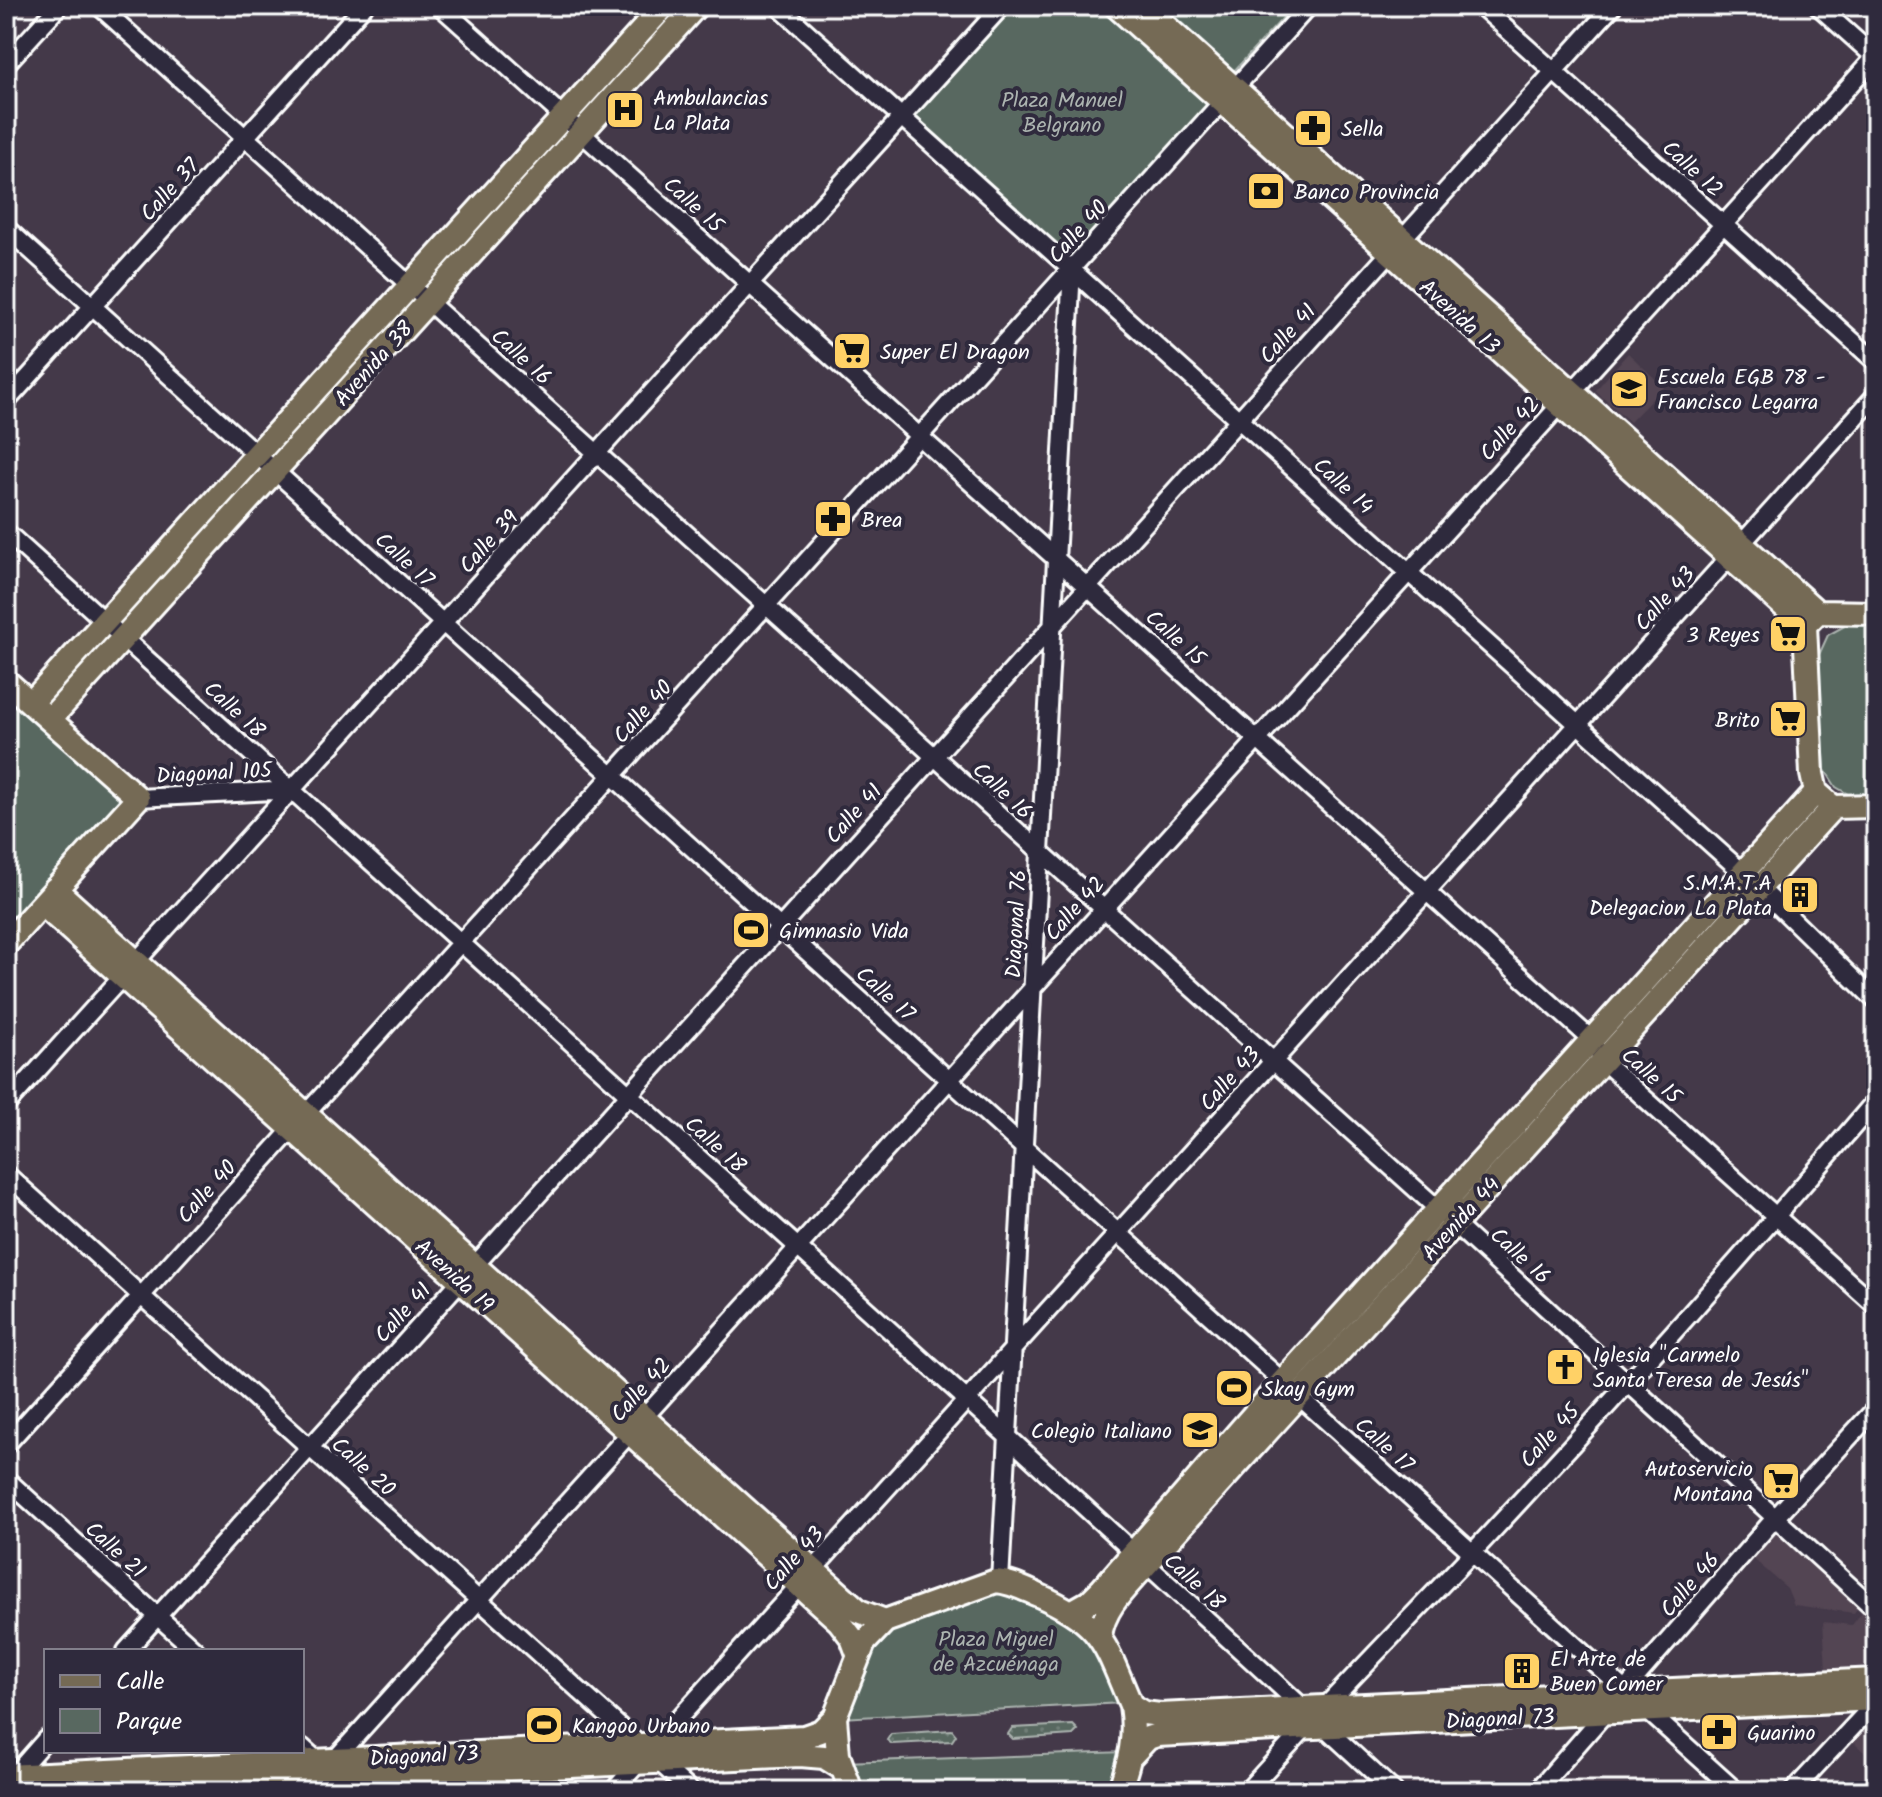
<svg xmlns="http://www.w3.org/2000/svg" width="1882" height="1797" font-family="Kalam,sans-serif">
	<defs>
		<pattern id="grass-dots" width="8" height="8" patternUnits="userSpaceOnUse" patternTransform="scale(2)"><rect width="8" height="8" fill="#586860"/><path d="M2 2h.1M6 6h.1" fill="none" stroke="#717f78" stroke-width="1.8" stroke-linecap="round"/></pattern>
	</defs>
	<rect width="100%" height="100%" fill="#443949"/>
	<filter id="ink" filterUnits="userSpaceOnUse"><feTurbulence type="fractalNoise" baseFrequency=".0125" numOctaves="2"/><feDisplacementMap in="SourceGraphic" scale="16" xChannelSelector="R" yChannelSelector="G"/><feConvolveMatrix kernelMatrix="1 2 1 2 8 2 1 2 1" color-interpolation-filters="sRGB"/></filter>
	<g filter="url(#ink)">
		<path fill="#524452" d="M1628 353 1664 387 1630 422 1595 391Z
			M1779 1523 1863 1600 1854 1613 1794 1605 1787 1588 1751 1557Z
			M1866 1607 1876 1617V1668L1826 1670 1823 1622 1852 1625Z
			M1876 1717V1763L1854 1743Z"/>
		<path fill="url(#grass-dots)" stroke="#acb4b0" stroke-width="2" d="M1073 1725 1078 1730 1073 1735 1013 1739 1008 1734 1012 1728Z
			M952 1730 956 1735 952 1741 892 1744 887 1740 891 1734Z"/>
		<path fill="#586860" stroke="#acb4b0" stroke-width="2" d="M1009 6H1107L1212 100 1069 261 909 115Z
			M1159 6H1294L1232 73Z
			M1876 620V797L1855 798 1836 787 1825 770 1818 657 1828 635 1852 622Z
			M6 690 120 793 121 805 6 933Z
			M989 1590 1008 1591 1089 1631 1122 1703 841 1718 871 1640 887 1626Z
			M1124 1752 1109 1791H858L844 1762Z"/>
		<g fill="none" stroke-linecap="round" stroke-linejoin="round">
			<defs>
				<path id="minor" d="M99 6 1438 1209 1876 1610
					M440 6 1592 1040 1603 1061 1876 1306
					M778 6 1760 888 1876 1001
					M1481 6 1876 362
					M1818 6 1876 58
					M6 64 59 6
					M6 228 1736 1791
					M6 402 364 6
					M6 532 1008 1437 1394 1791
					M138 798 292 790
					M6 1105 1002 6
					M6 1174 691 1791
					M6 1445 1309 6
					M6 1479 196 1651
					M1000 1581 1072 269
					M126 1651 1613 6
					M302 1747 351 1791
					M10 1780 46 1739
					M306 1791 1876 56
					M613 1791 1876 395
					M1247 1791C1320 1710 1397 1632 1472 1553 1610 1405 1745 1254 1876 1100
					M1537 1791 1775 1518 1876 1408
					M1793 1791 1876 1702"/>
				<path id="major" d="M1116 6 1805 625
					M1143 6 1817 612
					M1817 612 1876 613
					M1814 616 1805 625 1812 774 1816 792 1833 807 1876 806
					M6 681 138 798 6 944
					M31 703 664 6
					M50 719 696 6
					M55 889 859 1611 885 1621
					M42 904 839 1621 852 1638 858 1654
					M1073 1611 1089 1602 1102 1589 1283 1381 1816 792
					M1100 1636C1104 1606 1127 1587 1145 1566L1833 807
					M1131 1705 1144 1713 1160 1715 1876 1680
					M1132 1755 1148 1738 1157 1735 1876 1699
					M6 1776 804 1737 821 1731 835 1717
					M54 1791 800 1755 824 1757 840 1767
					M851 1791 838 1755 835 1717 864 1643 885 1621 996 1581C1011 1582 1024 1589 1038 1595 1104 1624 1104 1643 1131 1705 1136 1737 1130 1761 1119 1791"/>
			</defs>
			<use href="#minor" stroke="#fff" stroke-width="22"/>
			<use href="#major" stroke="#fff" stroke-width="28"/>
			<use href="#minor" stroke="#2f2a3d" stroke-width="16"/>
			<use href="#major" stroke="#756a55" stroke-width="22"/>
		</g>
	</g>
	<defs>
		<symbol id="hospital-square" viewBox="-11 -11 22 22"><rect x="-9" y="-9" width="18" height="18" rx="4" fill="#ffd166" stroke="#2f2a3d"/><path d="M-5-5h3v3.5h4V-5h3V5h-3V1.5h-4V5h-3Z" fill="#111"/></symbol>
		<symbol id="pharmacy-square" viewBox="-11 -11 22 22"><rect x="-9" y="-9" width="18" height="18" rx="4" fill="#ffd166" stroke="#2f2a3d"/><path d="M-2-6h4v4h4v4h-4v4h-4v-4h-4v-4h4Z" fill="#111"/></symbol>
		<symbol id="bank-square" viewBox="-11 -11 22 22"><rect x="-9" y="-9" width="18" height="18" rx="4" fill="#ffd166" stroke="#2f2a3d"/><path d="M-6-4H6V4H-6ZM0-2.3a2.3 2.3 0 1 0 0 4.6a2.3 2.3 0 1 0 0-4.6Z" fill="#111"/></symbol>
		<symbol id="supermarket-square" viewBox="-11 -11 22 22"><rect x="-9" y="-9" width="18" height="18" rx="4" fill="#ffd166" stroke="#2f2a3d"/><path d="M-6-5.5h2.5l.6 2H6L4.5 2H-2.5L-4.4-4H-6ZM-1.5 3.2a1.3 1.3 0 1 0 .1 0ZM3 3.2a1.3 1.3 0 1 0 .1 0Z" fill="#111"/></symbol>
		<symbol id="school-square" viewBox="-11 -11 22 22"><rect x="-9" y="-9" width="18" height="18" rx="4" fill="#ffd166" stroke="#2f2a3d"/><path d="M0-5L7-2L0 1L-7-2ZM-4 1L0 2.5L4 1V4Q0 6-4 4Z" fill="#111"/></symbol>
		<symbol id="building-square" viewBox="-11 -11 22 22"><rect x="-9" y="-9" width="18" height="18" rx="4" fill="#ffd166" stroke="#2f2a3d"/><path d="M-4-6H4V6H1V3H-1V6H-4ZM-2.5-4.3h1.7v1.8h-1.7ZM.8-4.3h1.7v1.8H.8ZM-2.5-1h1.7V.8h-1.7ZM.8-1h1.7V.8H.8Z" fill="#111"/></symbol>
		<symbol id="stadium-square" viewBox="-11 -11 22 22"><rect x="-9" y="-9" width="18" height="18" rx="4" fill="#ffd166" stroke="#2f2a3d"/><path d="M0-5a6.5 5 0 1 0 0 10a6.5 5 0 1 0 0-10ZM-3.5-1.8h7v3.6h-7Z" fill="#111"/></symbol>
		<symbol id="church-square" viewBox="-11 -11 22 22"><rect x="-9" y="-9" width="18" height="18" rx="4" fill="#ffd166" stroke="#2f2a3d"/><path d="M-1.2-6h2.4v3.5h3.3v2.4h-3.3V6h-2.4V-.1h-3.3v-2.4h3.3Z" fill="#111"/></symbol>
	</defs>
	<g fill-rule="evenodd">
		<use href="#hospital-square" x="603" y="88" width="44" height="44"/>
		<use href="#pharmacy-square" x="1291" y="106" width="44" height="44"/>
		<use href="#bank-square" x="1244" y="169" width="44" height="44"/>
		<use href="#supermarket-square" x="830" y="329" width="44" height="44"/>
		<use href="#school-square" x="1607" y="367" width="44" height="44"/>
		<use href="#pharmacy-square" x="811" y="497" width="44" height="44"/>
		<use href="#supermarket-square" x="1766" y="612" width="44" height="44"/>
		<use href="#supermarket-square" x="1766" y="697" width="44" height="44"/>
		<use href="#building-square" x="1778" y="873" width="44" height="44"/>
		<use href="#stadium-square" x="729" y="908" width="44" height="44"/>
		<use href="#church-square" x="1543" y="1345" width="44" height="44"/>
		<use href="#stadium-square" x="1212" y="1366" width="44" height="44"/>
		<use href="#school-square" x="1178" y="1408" width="44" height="44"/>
		<use href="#supermarket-square" x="1759" y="1459" width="44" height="44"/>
		<use href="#building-square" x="1500" y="1649" width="44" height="44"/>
		<use href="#stadium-square" x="522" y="1703" width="44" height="44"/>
		<use href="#pharmacy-square" x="1697" y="1710" width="44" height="44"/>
	</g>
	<g text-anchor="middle" stroke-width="8" stroke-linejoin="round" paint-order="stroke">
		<g font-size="22" fill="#fff" stroke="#2f2a3d" text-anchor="start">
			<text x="653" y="105">Ambulancias<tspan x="653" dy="25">La Plata</tspan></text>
			<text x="1341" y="136">Sella</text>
			<text x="1294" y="199">Banco Provincia</text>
			<text x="880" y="359">Super El Dragon</text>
			<text x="1657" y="384">Escuela EGB 78 -<tspan x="1657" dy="25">Francisco Legarra</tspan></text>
			<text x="861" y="527">Brea</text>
			<text x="1760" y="642" text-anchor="end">3 Reyes</text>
			<text x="1760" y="727" text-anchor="end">Brito</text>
			<text x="1772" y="890" text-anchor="end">S.M.A.T.A<tspan x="1772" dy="25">Delegacion La Plata</tspan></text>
			<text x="779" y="938">Gimnasio Vida</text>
			<text x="1593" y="1362">Iglesia "Carmelo<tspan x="1593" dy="25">Santa Teresa de Jesús"</tspan></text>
			<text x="1262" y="1396">Skay Gym</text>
			<text x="1172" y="1438" text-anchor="end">Colegio Italiano</text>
			<text x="1753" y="1476" text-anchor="end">Autoservicio<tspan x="1753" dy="25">Montana</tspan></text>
			<text x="1550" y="1666">El Arte de<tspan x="1550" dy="25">Buen Comer</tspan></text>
			<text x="572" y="1733">Kangoo Urbano</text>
			<text x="1747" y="1740">Guarino</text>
		</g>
		<g font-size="22" fill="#acb4b0" stroke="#2f2a3d">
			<text x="1062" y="107">Plaza Manuel<tspan x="1062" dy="25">Belgrano</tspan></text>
			<text x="996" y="1646">Plaza Miguel<tspan x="996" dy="25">de Azcuénaga</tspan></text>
		</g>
		<g font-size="22" fill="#fff" stroke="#2f2a3d">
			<text transform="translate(1693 168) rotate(42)" y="8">Calle 12</text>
			<text transform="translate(169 189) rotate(-48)" y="8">Calle 37</text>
			<text transform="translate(694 204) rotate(42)" y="8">Calle 15</text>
			<text transform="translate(1077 231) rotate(-48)" y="8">Calle 40</text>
			<text transform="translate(1460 316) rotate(42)" y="8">Avenida 13</text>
			<text transform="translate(1287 333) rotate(-48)" y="8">Calle 41</text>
			<text transform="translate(522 356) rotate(42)" y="8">Calle 16</text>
			<text transform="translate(373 363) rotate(-48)" y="8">Avenida 38</text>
			<text transform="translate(1509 428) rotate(-48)" y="8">Calle 42</text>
			<text transform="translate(1344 485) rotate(42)" y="8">Calle 14</text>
			<text transform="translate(488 541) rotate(-48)" y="8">Calle 39</text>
			<text transform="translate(405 559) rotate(42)" y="8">Calle 17</text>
			<text transform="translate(1664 598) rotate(-48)" y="8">Calle 43</text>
			<text transform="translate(1176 637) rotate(42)" y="8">Calle 15</text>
			<text transform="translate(235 709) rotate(42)" y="8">Calle 18</text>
			<text transform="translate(642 711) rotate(-48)" y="8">Calle 40</text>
			<text transform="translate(214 772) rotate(-3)" y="8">Diagonal 105</text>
			<text transform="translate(1003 790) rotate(43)" y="8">Calle 16</text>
			<text transform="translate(853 813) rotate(-48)" y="8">Calle 41</text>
			<text transform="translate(1074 908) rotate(-48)" y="8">Calle 42</text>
			<text transform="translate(1015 924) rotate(-87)" y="8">Diagonal 76</text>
			<text transform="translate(886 993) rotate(42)" y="8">Calle 17</text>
			<text transform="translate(1652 1075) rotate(42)" y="8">Calle 15</text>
			<text transform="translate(1229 1078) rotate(-48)" y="8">Calle 43</text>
			<text transform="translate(716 1144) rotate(42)" y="8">Calle 18</text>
			<text transform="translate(206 1191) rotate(-48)" y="8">Calle 40</text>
			<text transform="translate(1460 1218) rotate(-48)" y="8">Avenida 44</text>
			<text transform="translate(1521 1255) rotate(42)" y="8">Calle 16</text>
			<text transform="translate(455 1275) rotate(42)" y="8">Avenida 19</text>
			<text transform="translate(402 1312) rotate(-48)" y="8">Calle 41</text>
			<text transform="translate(640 1389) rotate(-48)" y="8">Calle 42</text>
			<text transform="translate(1549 1435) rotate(-48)" y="8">Calle 45</text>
			<text transform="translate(1385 1444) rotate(42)" y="8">Calle 17</text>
			<text transform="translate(364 1466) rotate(42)" y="8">Calle 20</text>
			<text transform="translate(116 1549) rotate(42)" y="8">Calle 21</text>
			<text transform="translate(793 1558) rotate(-48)" y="8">Calle 43</text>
			<text transform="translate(1195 1581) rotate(42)" y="8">Calle 18</text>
			<text transform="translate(1689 1584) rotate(-49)" y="8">Calle 46</text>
			<text transform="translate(1500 1718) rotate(-3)" y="8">Diagonal 73</text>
			<text transform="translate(424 1755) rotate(-3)" y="8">Diagonal 73</text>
		</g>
	</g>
	<rect width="1882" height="1797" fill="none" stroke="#2f2a3d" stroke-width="32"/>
	<rect x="16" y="16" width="1850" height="1765" fill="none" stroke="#fff" stroke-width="3" filter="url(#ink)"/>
	<rect x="44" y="1649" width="260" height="104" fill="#2f2a3d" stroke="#827f8b" stroke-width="2"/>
	<rect x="60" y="1675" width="40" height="12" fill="#756a55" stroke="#827f8b" stroke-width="2"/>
	<text x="116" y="1689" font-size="24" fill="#ffffff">Calle</text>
	<rect x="60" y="1709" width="40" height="24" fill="#586860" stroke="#827f8b" stroke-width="2"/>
	<text x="116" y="1729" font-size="24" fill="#ffffff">Parque</text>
</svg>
